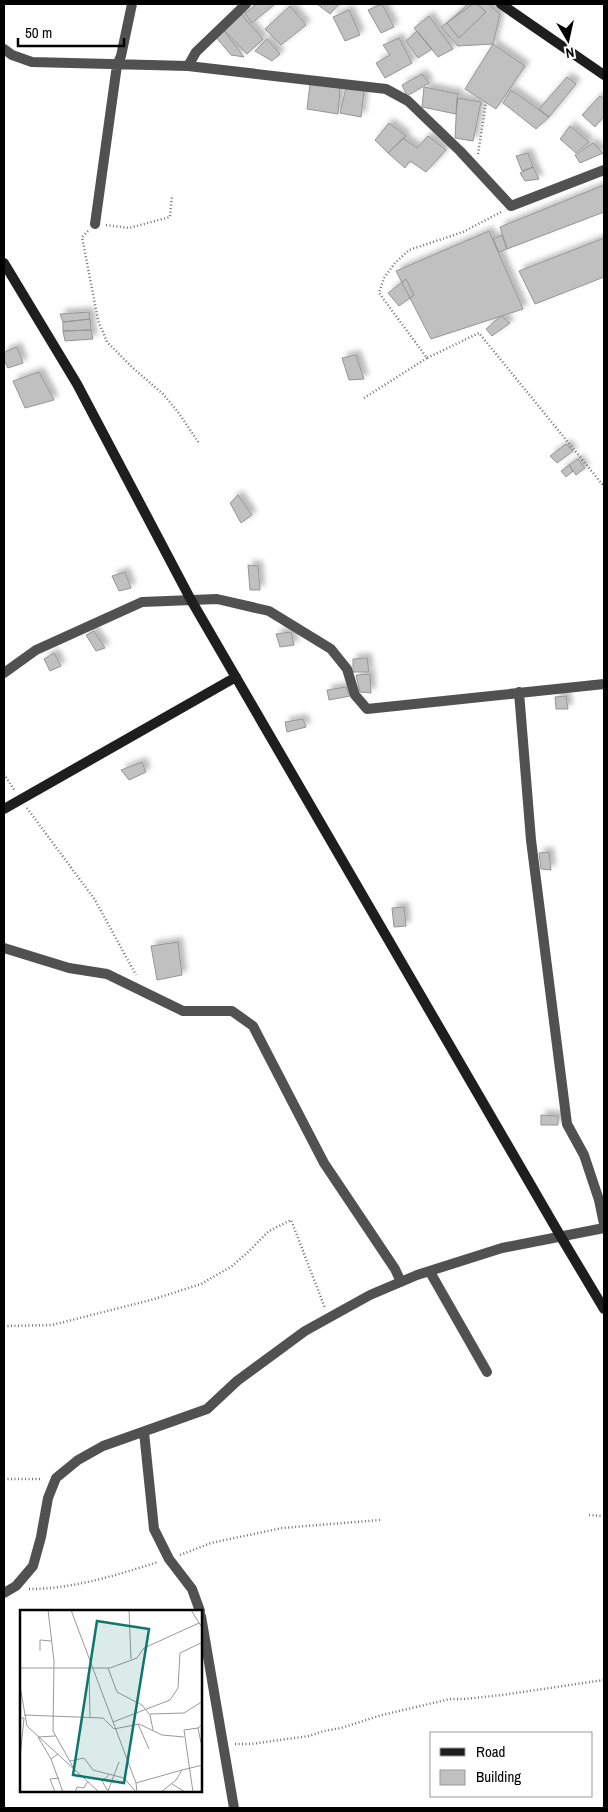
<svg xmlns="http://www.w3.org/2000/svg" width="608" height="1812" font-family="'Archivo Narrow',sans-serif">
	<defs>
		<filter id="shadow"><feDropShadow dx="4.5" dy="-4.5" stdDeviation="2.5" flood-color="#0004"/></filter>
	</defs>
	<rect width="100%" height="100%" fill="#fff"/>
	<path fill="#c0c0c0" stroke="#959595" filter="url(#shadow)" d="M257 4H275L252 23 245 13Z
		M317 4H339L330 14Z
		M382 4 394 27 381 33 368 10Z
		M468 4H477L486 12 459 38 447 23Z
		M473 4H488L500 14 493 44 458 46 441 27Z
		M290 6 306 25 281 45 265 29Z
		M349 10 360 35 345 41 333 17Z
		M239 12 263 39 247 54 222 28Z
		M429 16 453 49 438 57 414 28Z
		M222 28 244 57 231 55 214 35Z
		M417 31 432 49 418 58 406 41Z
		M399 38 412 63 385 78 376 63 390 55 383 45Z
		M267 39 280 54 272 61 255 51Z
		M493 44 525 66 496 109 465 89Z
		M422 74 429 83 407 96 402 85Z
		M567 77 576 84 549 117 539 109Z
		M310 84 340 88 338 114 307 109Z
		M424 87 458 94 456 114 422 107Z
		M346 88 364 90 361 117 340 113Z
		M511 90 549 117 536 129 503 103Z
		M600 96 604 99V116L595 127 582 115Z
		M457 98 481 102 473 141 455 138Z
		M389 123 406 136 388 153 375 140Z
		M570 126 589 142 576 153 560 139Z
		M428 136 446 150 426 172 410 161 405 168 388 153 403 138 417 148Z
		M593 143 603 153 580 163 575 155Z
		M528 153 533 167 522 171 516 156Z
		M533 167 539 179 525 181 520 173Z
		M604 185V212L507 249 500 227Z
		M489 231 523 309 431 339 396 271Z
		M502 235 507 249 499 252 493 239Z
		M604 238V277L535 304 519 271Z
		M406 279 414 295 399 306 388 293Z
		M89 312 90 319 63 322 60 314Z
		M501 316 510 323 492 336 486 329Z
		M90 319 91 330 63 331V322Z
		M91 330 93 339 65 341 63 331Z
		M17 347 23 363 8 368 4 360V352Z
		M356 355 364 379 349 380 342 358Z
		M39 372 54 400 25 408 13 381Z
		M566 444 573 451 557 463 550 456Z
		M578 459 585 468 576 475 569 465Z
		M569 465 573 471 566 477 561 471Z
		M238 495 252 515 241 523 230 503Z
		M248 565 258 566 260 590H250Z
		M125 572 131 588 119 591 112 576Z
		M94 631 105 648 96 651 86 635Z
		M291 632 294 645 280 647 276 634Z
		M54 653 61 666 50 671 44 659Z
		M367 658 369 672H353V659Z
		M370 674 371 693 360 692 356 675Z
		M346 687 350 696 329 700 327 690Z
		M566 696 568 709H556L555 697Z
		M303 719 306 727 287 732 285 722Z
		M142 762 146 772 129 780 121 770Z
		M549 852 551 870 541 869 539 853Z
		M404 907 406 926 394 927 392 908Z
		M178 942 182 975 157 980 151 946Z
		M541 1115 558 1116V1125H541Z"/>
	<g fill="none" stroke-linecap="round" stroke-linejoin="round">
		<path stroke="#737373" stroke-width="2.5" stroke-dasharray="1 2.5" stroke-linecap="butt" d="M478 154 486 102
			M501 212 463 232 409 250 395 263 384 278 379 293 427 358 479 333 602 484H604
			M106 225 129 228 170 217 172 195
			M88 231 82 237 98 320 107 342 133 368 163 394 178 412 199 443
			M364 398 427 358
			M4 774 15 791
			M27 808 95 900 136 975
			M4 1326 52 1325 151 1300 201 1284 232 1266 247 1253 269 1231 291 1220 325 1308
			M4 1479H42
			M589 1515 604 1516
			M180 1555 211 1543 282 1528 380 1520
			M29 1589C73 1589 117 1575 158 1562
			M235 1744H251L309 1736 324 1731 341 1728 382 1715 450 1699H465L502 1695 604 1680"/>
		<path stroke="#515151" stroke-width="10" d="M4 49 12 55 32 62 188 66 386 89 408 101 460 151 511 206 604 170
			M188 66 196 52 246 4
			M95 224 117 65 121 56 132 4
			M4 673 36 650 142 602 217 599 269 611 331 649 347 669 355 695 367 709 604 684
			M519 692 531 840 567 1124 584 1155 599 1200 604 1224
			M4 948 69 968 107 974 183 1011H232L253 1026 324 1163 395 1269 401 1282
			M430 1272 487 1372
			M144 1432 154 1529 169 1559 192 1589 200 1611
			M4 1593 16 1586 33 1566 41 1537 48 1498 56 1478 78 1460 103 1446 207 1409 237 1381 305 1331 370 1295 417 1275 502 1248 604 1228
			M201 1616 234 1808"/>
		<path stroke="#1e1e1e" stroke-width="10" d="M501 4 604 75
			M4 263 77 384 191 600 561 1237 604 1309
			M4 809 236 677"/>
	</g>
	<g transform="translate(20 1610)">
		<rect width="182" height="182" fill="#fff"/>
		<path fill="none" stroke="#999" stroke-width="1" d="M28 0 34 51 33 121 53 157M51 0 116 173 117 182M109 0 111 49M171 0 183 19M20 41V30L31 31M0 58H90L117 48 124 38 179 13M88 58 97 82 122 95 130 105 133 120M69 60 70 107M0 76 7 116 79 182M130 104 164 103 183 91M4 105 83 108 94 119 119 114 142 125 164 127M0 108H4L0 148M93 112 150 90 158 78 160 43 183 32M118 114 129 139M178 118 181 133M18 127 31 149M18 127 35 126M38 144 31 149 43 182M50 151 64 148 73 160 104 168 116 182M0 162V181M89 165 82 171 88 181 99 152M116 173 162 160M152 174 165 182M35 182 30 169 39 168M55 182 57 177 64 178 68 171M141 182 156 170 162 160 183 155M173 182 164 120 178 118 183 114"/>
		<path fill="#0f766e" fill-opacity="0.15" stroke="#0f766e" stroke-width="2.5" d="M77 11 129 19 104 173 53 165Z"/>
		<rect width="182" height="182" fill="none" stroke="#000" stroke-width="2.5"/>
	</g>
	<rect width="608" height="1812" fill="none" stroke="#000000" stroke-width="10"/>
	<rect x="430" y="1732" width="162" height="65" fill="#ffffff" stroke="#999999"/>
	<rect x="440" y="1748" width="25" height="8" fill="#1e1e1e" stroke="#999999"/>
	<text x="476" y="1757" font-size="15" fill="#000000">Road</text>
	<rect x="440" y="1770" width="25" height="15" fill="#c0c0c0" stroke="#999999"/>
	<text x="476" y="1782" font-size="15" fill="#000000">Building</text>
	<g transform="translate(568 40) rotate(171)" stroke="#ffffff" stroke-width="4" paint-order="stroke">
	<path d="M0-4L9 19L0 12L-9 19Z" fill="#000000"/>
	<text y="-8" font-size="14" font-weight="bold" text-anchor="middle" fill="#000000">N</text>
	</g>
	<path d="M18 38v8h106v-8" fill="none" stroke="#000000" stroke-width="2.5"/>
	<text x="25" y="38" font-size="15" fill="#000000" stroke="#ffffff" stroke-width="4" paint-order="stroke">50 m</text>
</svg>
